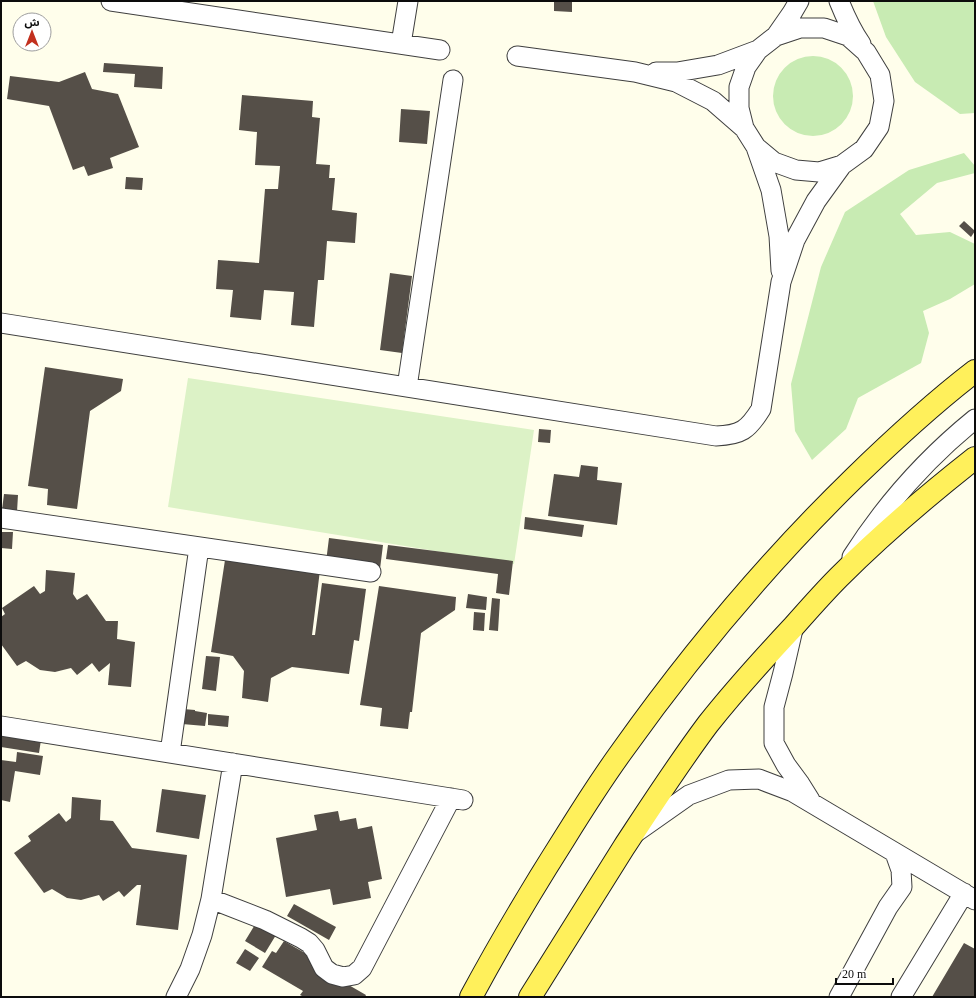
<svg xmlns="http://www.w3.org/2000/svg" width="976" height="998" font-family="'Times New Roman','Noto Sans Arabic',serif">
	<rect width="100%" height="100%" fill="#fffeeb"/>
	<path fill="#c8ebb3" d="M873 1H970L975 3V113L960 114 915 82 886 37Z
		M773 96a40 40 0 1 1 80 0a40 40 0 1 1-80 0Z
		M964 153 975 166V173L937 183 900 214 916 235 950 232 975 244V284L950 299 923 311 929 333 921 363 858 398 846 429 812 460 795 431 791 384 821 267 845 212 909 170Z"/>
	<path fill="#dcf2c6" d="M188 378 534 430 514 564 168 507Z"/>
	<path fill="#554f48" d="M554 1H572V12L554 11Z
		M104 63 163 67 162 89 134 87 135 74 103 72Z
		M85 72 92 89 118 94 139 147 110 158 113 168 88 176 84 166 73 170 49 106 7 99 10 76 59 82Z
		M242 95 313 101 312 117 320 118 316 164 330 165 329 178H335L332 210 357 213 355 243 327 241 324 280H318L314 327 291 325 294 292 264 290 261 320 230 317 233 290 216 289 218 260 259 263 265 189H278L280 166 255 165 257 132 239 130Z
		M401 109 430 111 427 144 399 142Z
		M126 177 143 178 142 190 125 189Z
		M964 221 975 231 971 237 959 226Z
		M390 273 412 276 402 353 380 350Z
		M45 367 123 379 121 391 90 411 77 509 47 505 48 489 28 486Z
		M539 429 551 430 550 443 538 442Z
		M581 465 598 467 597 480 622 483 617 525 548 516 554 474 579 477Z
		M4 494 18 495 17 512 2 510Z
		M525 517 584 525 582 537 524 529Z
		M1 532H13L12 549 1 548Z
		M329 538 383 545 380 569 326 562Z
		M388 545 513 561 509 595 496 593 498 574 386 559Z
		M225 560 320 570 312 635H315L322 583 366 589 359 641 354 640 349 674 292 667 271 678 268 702 242 698 244 671 233 656 211 652Z
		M46 570 75 573 73 594 77 600 87 594 106 621H118L117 639 135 642 131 687 108 685 110 663 99 672 92 663 77 675 71 668 55 672 40 670 26 661 17 666 1 644V617L5 614 2 608 34 586 40 594 45 591Z
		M379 586 456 597 455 610 421 633 412 712H410L408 729 380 726 382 708 360 705Z
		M468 594 487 597 486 610 466 608Z
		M492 598 500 599 498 631 489 630Z
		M474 612 485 613 484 631 473 630Z
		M206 656 220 657 216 691 202 689Z
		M183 709 195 710V711L207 713 205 726 182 724Z
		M208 714 229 716 228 727 208 725Z
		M1 734 41 740 39 753 1 747Z
		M17 752 43 756 40 775 15 771 10 802 1 800V760L16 762Z
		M162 789 206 795 199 839 156 832Z
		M72 797 101 800 100 820 113 821 132 848 187 855 178 930 136 925 141 885H137L124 897 119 891 103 901 99 895 81 900 67 898 52 889 44 893 14 853 31 841 28 836 59 813 66 822 71 818Z
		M338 811 340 821 356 818 358 829 372 826 382 879 368 882 371 898 333 905 330 889 286 897 276 838 317 830 314 815Z
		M294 904 336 927 329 940 287 916Z
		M256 923 276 935 265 953 245 941Z
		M284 941 317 960 314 965 366 995 365 997H304L300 995 303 991 262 967 272 951 276 953Z
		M964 943 975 949V997H932Z
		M245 949 259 958 250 971 236 963Z"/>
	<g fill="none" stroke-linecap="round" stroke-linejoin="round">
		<defs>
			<path id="minor" d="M111 1 440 50
				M839 1C845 16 852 31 861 44
				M776 36 792 13 799 1
				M401 44 408 1
				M517 56 635 72 676 82 713 101 744 128
				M656 72H677L718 65 758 50
				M756 147 774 162 796 170 819 172 842 165 864 149 879 127 884 101 880 75 866 52 848 36 824 28H800L776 36 758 50 746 67 739 87V108L744 128 756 147 771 190 779 236 781 271
				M1 323 716 436C741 435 748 430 761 409L781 282 795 240 816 201 842 165
				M407 387 453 80
				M1 518 371 572
				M852 557C885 505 927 458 975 419
				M794 625 783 673 774 707V743L786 765 800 784 810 800
				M1 726 463 800
				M170 753 199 547
				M635 833 689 795 729 780 759 779 793 792 975 900
				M211 899 265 920 301 938 309 943 315 950 324 968 332 974 343 977 354 975 362 968 451 798
				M176 997 190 969 202 935 211 899 233 763
				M839 997 888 907 902 887 901 870 895 853
				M901 997 964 893"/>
			<path id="major" d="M471 997C500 943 531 891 564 839 582 810 601 780 622 751 691 654 768 562 853 479 892 441 932 404 975 371
				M530 997C561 947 593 897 624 847 651 806 678 764 708 724 735 690 764 658 794 626 809 609 824 592 839 577 882 534 928 495 975 458"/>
		</defs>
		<use href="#minor" stroke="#3f3f3f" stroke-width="21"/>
		<use href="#major" stroke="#1d1d1d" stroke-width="24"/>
		<use href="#minor" stroke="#fff" stroke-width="19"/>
		<use href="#major" stroke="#fff05b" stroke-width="22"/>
	</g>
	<rect width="976" height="998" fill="none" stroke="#0c0c0c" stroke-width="4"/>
	<g transform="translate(32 32)"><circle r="19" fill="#ffffff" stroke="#9e9e9e"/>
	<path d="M0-3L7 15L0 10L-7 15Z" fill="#c2301e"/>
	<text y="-6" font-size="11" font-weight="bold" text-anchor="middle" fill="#0c0c0c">ش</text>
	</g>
	<path d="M836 978v6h57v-6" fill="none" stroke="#0c0c0c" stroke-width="2"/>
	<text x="842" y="978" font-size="12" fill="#0c0c0c" stroke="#ffffff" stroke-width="3" paint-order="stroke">20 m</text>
</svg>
